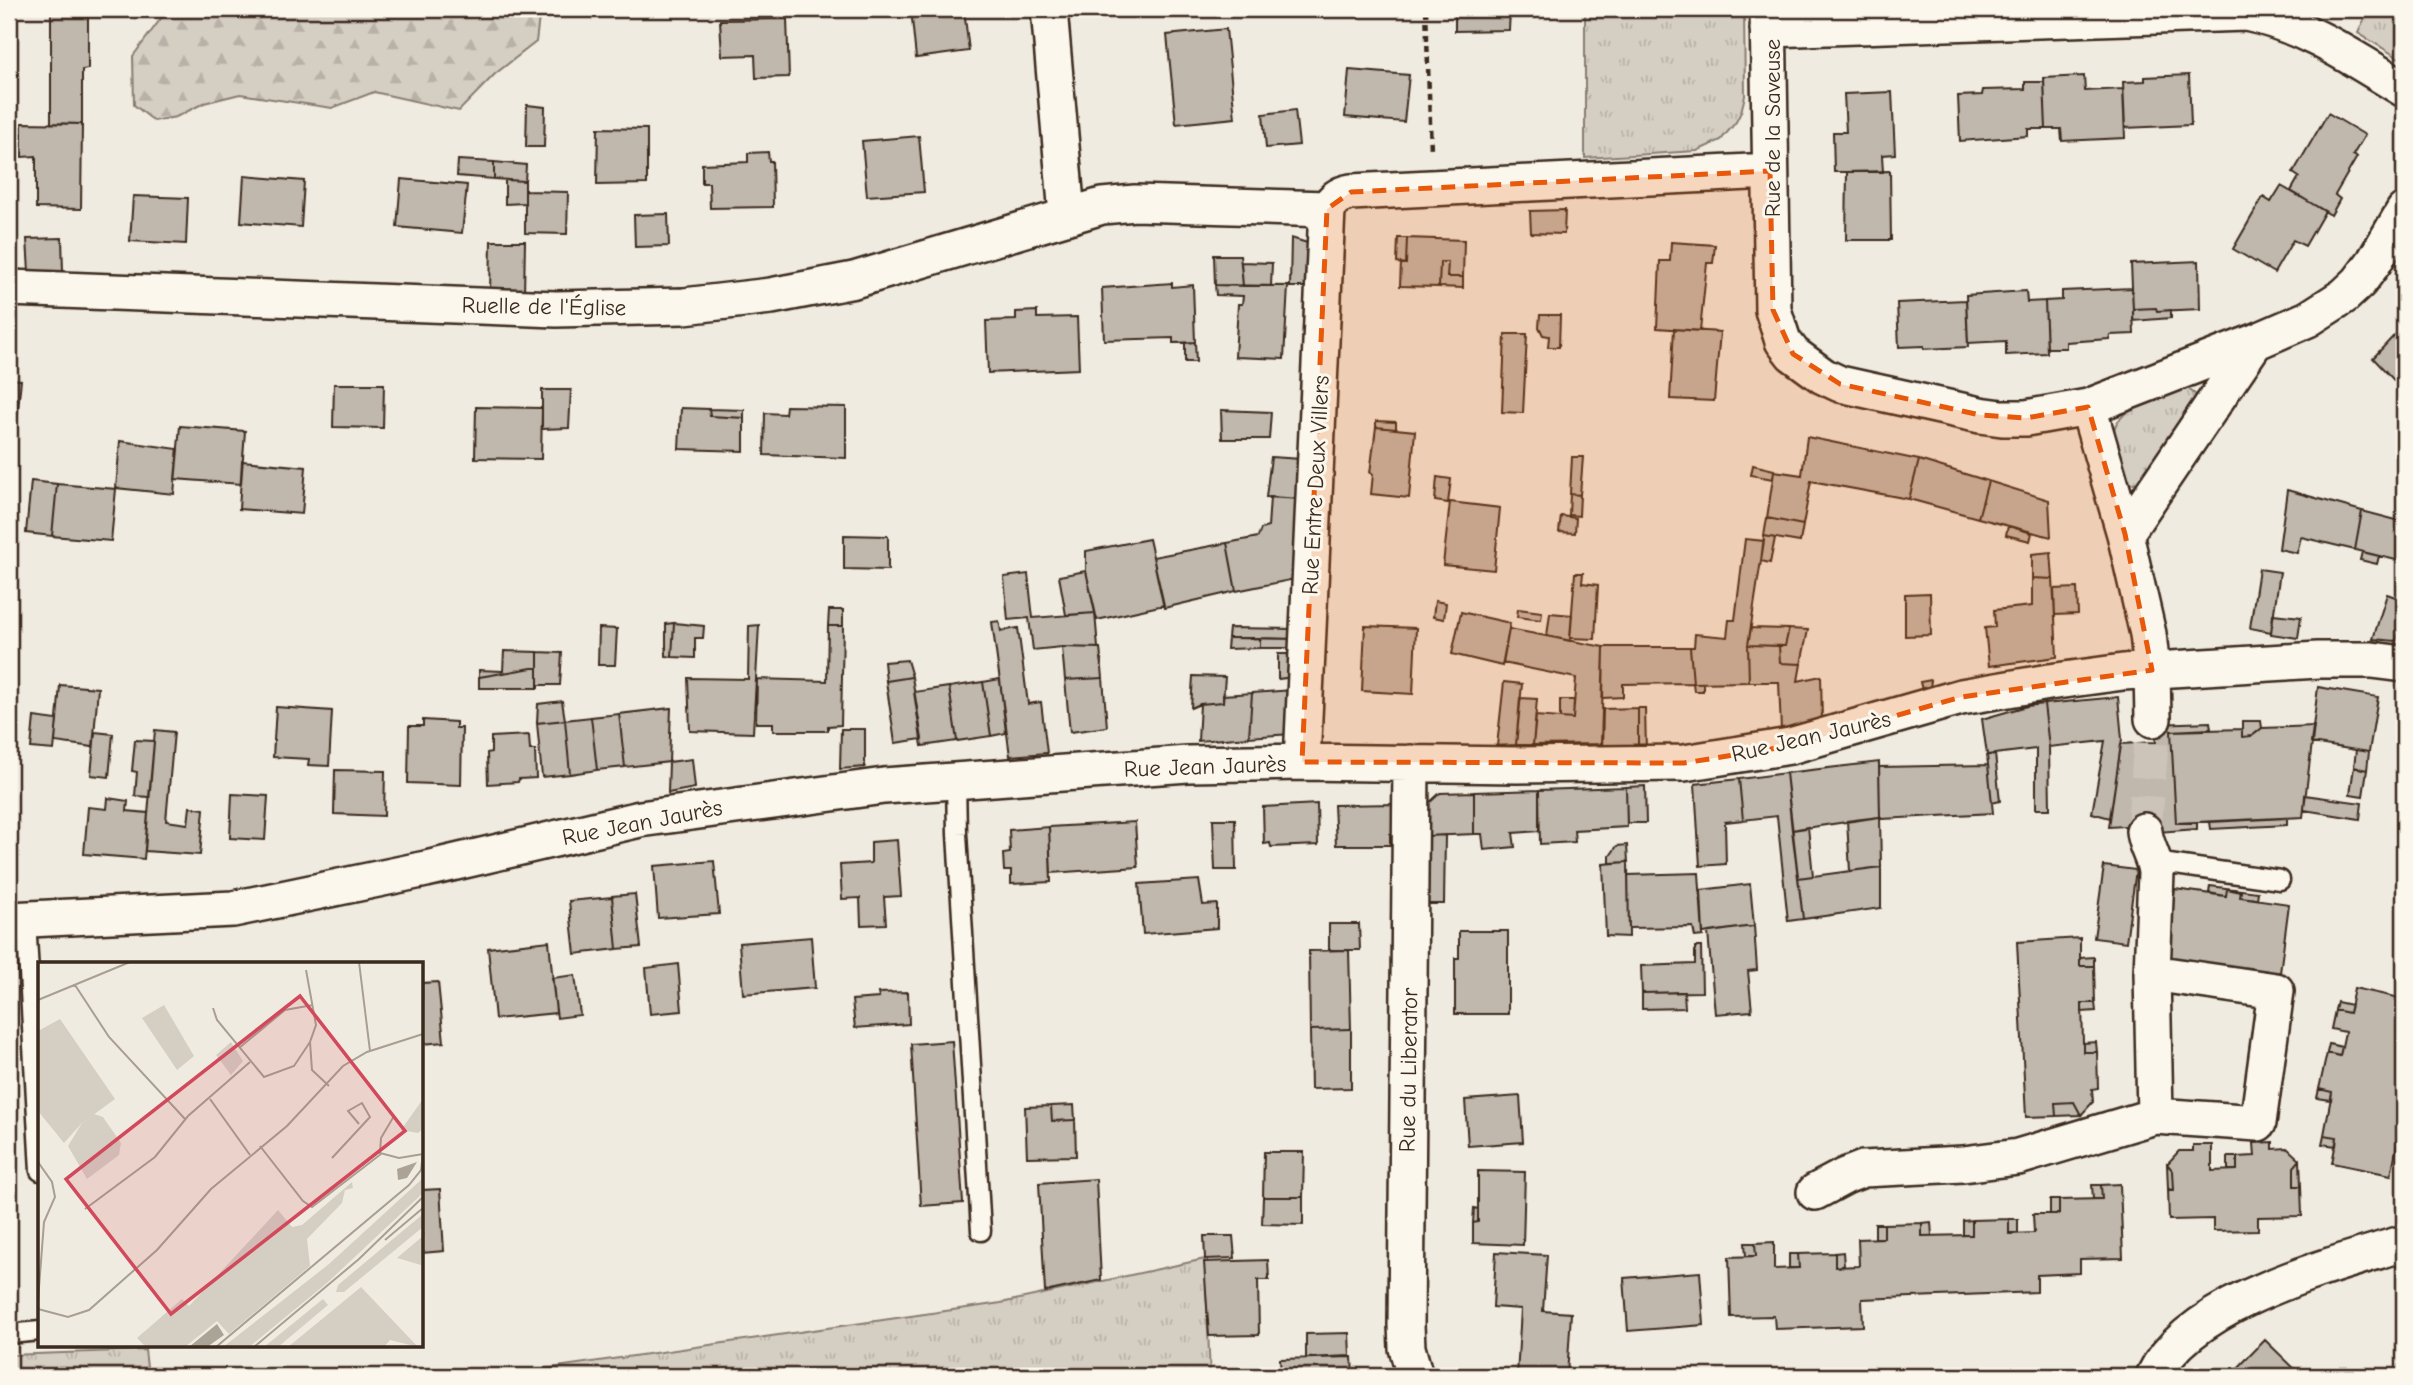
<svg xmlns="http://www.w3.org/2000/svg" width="2413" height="1385" font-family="'Comic Neue',sans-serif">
	<defs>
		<pattern id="grass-tufts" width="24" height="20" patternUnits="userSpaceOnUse" patternTransform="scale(1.75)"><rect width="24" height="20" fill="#d5cec3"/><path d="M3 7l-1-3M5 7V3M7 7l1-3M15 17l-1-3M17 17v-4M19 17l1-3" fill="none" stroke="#b8b1a7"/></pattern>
		<pattern id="forest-firs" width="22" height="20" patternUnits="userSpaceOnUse" patternTransform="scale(1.75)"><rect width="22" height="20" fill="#d5cec3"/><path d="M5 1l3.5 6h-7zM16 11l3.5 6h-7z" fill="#b8b1a7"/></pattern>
	</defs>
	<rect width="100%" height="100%" fill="#f0ebe0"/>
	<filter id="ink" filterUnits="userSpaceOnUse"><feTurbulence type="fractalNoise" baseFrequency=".0143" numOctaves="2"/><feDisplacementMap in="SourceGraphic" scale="14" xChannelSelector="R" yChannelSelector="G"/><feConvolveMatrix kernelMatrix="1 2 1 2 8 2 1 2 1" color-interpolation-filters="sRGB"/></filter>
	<g filter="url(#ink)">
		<path fill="url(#grass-tufts)" stroke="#887c70" stroke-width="2" d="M1585 9H1744L1745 96 1741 112 1736 122 1721 140 1697 151 1585 158Z
			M2369 9H2404V61L2358 33Z
			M2186 387 2196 395 2138 482 2125 485C2122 471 2112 444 2114 431 2116 408 2167 395 2186 387Z
			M1205 1259 1210 1376H494L1001 1303Z
			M145 1350 148 1376H9V1355Z"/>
		<path fill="url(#forest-firs)" stroke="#887c70" stroke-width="2" d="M168 9H540L536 42 495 74 459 111 374 92 332 108 240 94 204 103 176 117 154 121 134 105 133 56Z"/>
		<path fill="#c0b8ad" stroke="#3b2a1e" stroke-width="2" d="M51 9H88V69L82 70V124L51 123Z
			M911 9H964L969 51 916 58Z
			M1534 9 1510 10 1472 9Z
			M1455 10H1510L1509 30 1455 31Z
			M787 19 789 77 756 78 755 55 722 56 720 20Z
			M1226 29 1235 118 1176 124 1167 35Z
			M1349 70 1409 75 1404 122 1345 117Z
			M2189 75 2191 125 2125 128 2123 82 2145 81V77Z
			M2084 76 2085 91 2123 89 2125 138 2062 141 2061 129H2046L2044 78Z
			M2025 82H2044L2046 129H2028V136L1960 141 1958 96 1982 95 1983 90 2025 89Z
			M1892 92 1895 154 1882 155 1883 172H1834L1833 132H1846L1844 94Z
			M527 105 545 107 544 147H526Z
			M1295 110 1299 145 1266 148 1263 114Z
			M2328 113 2365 135 2353 155 2357 157 2335 195 2340 199 2331 215 2291 191 2299 177 2293 173Z
			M22 123 82 124 81 209 36 208V156L22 157Z
			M598 128 647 129V184L597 185Z
			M919 136 924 192 867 196 862 141Z
			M768 152 769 161H772L773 207 710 208 709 183H702V164L748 162V153Z
			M458 160 494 162V179L457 176Z
			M494 162 526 165 525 181 494 179Z
			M1890 171 1891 240H1846L1847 172Z
			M244 176 304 181 301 227 241 222Z
			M401 179 467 185 462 233 397 227Z
			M505 180 525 181V203L505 204Z
			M2281 186 2325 211 2305 246 2293 240 2274 273 2233 249 2263 197 2271 202Z
			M525 191 568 192 567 234 525 233Z
			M133 196 188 198 186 244 130 241Z
			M1565 210 1564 234 1531 233 1530 211Z
			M668 214 669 246 635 247 634 215Z
			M62 238 63 271 29 272 27 239Z
			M1291 238 1314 245 1311 287H1290Z
			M1398 238H1407L1406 264 1397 263Z
			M1407 238 1464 240 1463 277H1447L1448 262H1440L1439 287 1400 286 1401 263 1406 264Z
			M491 241H525L524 295 490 294Z
			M1671 242 1715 245 1713 263H1707L1700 331 1657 328 1660 261H1670Z
			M1214 255H1240L1243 286 1215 285Z
			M2199 261 2200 309 2157 311 2156 308 2133 309 2131 264Z
			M1241 262 1272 263 1271 286H1243Z
			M1440 262H1448L1447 277H1463V288L1439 287Z
			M1172 283V287L1193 285 1195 342 1173 343V338L1104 340 1102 288Z
			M1215 285 1288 286 1284 359 1235 357 1238 304H1242L1243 296 1216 295Z
			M2132 288 2134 334 2110 335 2109 339 2066 342V348H2047L2045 301 2062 300V291Z
			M2026 291 2027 302 2045 301 2047 353 2006 355V341L1968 343 1966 295Z
			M1966 300 1968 347 1924 349V346L1899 347 1897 303Z
			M2156 308 2157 311 2171 310V318L2133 321V309Z
			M1037 311V318L1077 317 1079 369 988 373 986 321 1016 320V312Z
			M1540 315H1560L1559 347H1548L1549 336 1543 335 1539 327Z
			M2404 325V391L2373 358Z
			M1674 329 1720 332 1714 401 1670 399Z
			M1505 334H1527L1523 413 1502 412Z
			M1195 342 1196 362H1185V343Z
			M9 379 21 380 16 427H9Z
			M334 384H384L383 428 333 427Z
			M542 390H571L569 428 542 429Z
			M786 406 846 407V458L764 455 765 413 785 414Z
			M476 407 542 408 541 459 475 458Z
			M681 408 709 409 710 416 744 418V451L679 449Z
			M709 409 744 410V418L710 416Z
			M1221 410 1271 412 1269 439H1222Z
			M1376 421 1396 422V429L1376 427Z
			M180 426 245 431 241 484 175 479Z
			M1376 427 1415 431 1409 498 1371 494 1373 474 1370 473Z
			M1807 437 1919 460 1909 499 1811 481 1803 525 1767 518 1774 471 1802 475Z
			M120 441 178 449 174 494 116 488Z
			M1271 457 1301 459 1300 499 1266 497Z
			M1572 457H1583L1580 495 1570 494Z
			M1919 460 1988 481 1978 518 1909 499Z
			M242 461 306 467 302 514 239 509Z
			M1753 465 1774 470 1773 479 1751 475Z
			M1437 477 1451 479 1448 503 1435 501Z
			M31 481 57 484 52 536 26 533Z
			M1988 481 2049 500 2051 537 1978 518Z
			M57 484 116 489 111 541 52 536Z
			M2287 490 2362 511 2355 550 2301 537 2297 553 2279 549Z
			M1570 494 1580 495 1579 516 1569 515Z
			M1270 497 1300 499 1295 579 1236 591 1227 543 1258 537 1261 529 1268 527Z
			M1450 502 1500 508 1494 570 1443 565Z
			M2362 511 2404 522V562L2355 550Z
			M1561 516 1576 518 1575 533 1559 532Z
			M1767 518 1803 525 1800 542 1764 536Z
			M2008 526 2032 533 2030 541 2006 535Z
			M844 535 888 536V570L844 569Z
			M1764 536 1775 538 1770 563 1761 561Z
			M1149 539 1164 605 1097 620 1086 571V551Z
			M1745 539 1764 541 1748 645 1749 682 1693 683 1690 647H1694L1695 634 1727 637 1729 620H1735Z
			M1227 543 1236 591 1164 608 1153 557Z
			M2051 552 2053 579 2032 578V554Z
			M2362 552 2379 556 2377 564 2360 560Z
			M2259 569 2280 572 2271 632 2250 628Z
			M1086 571 1095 613 1066 615 1059 576Z
			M1575 573H1583L1582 583 1598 585 1595 639 1570 638Z
			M1028 574 1033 618 1095 613 1098 648 1062 647 1033 650 1029 618 1008 620 1004 577Z
			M2032 578 2053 579 2057 657 1989 666 1985 628 1995 627 1994 610 2032 606Z
			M2077 588 2078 614 2055 615 2054 589Z
			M1930 593 1931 635 1905 636V594Z
			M2387 594 2404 600V617L2396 641 2373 639Z
			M1435 601 1446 603 1444 619 1433 617Z
			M1518 609 1542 612 1541 620 1517 617Z
			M829 610H843V626H828Z
			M1461 612 1510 623 1502 666 1452 654Z
			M1550 613 1572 615 1570 641 1547 636Z
			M2273 614 2301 617 2298 638 2271 634Z
			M999 621 1001 631 1018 628 1028 704 1041 702 1047 753 1010 756 992 622Z
			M674 623 704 626 703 638H695V658L672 657Z
			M674 623 672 657 666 656V624Z
			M759 625 753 733 690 731 688 678 748 679 749 626Z
			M828 626H843L841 725 828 726V731H773V723H756L757 679 827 681Z
			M1365 626 1416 628 1413 694 1362 691Z
			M599 628 617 629 615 665H598Z
			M1229 628 1294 629V639L1228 638Z
			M1751 628 1789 629 1785 646 1748 645Z
			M1509 629 1604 647 1601 744 1533 745 1536 716 1573 719 1576 678 1503 663Z
			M1789 629 1808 630 1801 664 1780 663 1779 646H1785Z
			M1228 638H1260V648L1227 649Z
			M1260 638 1294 639V648H1260Z
			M1748 645 1779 646 1780 663 1801 664 1798 681 1821 676 1822 721 1781 731 1779 682H1749Z
			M1062 647 1100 648 1103 678 1065 680Z
			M1604 647H1690L1693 683 1623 684V697L1603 698Z
			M504 651 538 652V667L479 677V670L503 671Z
			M538 652 562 653 560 685H538Z
			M1278 654H1294L1293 677 1278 679Z
			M907 660 912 677 886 681 884 662Z
			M538 667V688H479V677Z
			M1193 676 1225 677 1223 702 1200 704 1191 708Z
			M912 677 922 739 895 743 886 681Z
			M1103 678 1107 727 1070 732 1065 680Z
			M1000 679 1006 733 991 736 983 682Z
			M1931 680 1930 688 1922 690 1920 682Z
			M983 682 991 736 957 741 949 687Z
			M1504 682 1522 684 1516 745 1497 746Z
			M1693 683H1703V691H1694Z
			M60 685 98 688 93 747 55 742Z
			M949 687 957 741 922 746 914 692Z
			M2318 687 2378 697 2369 752 2311 743Z
			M1293 690 1292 734 1249 737 1252 693Z
			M1252 693 1249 737 1198 741 1200 704 1223 702V695Z
			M2118 697 2122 739 2110 818 2092 813 2105 741 2049 747 2044 704Z
			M1520 698 1537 699 1533 745H1516Z
			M1560 700H1574L1573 719 1560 718Z
			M562 701 565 720 537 723 538 704Z
			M2044 704 2049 747 2050 809H2036V749L1987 755 1982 719 2027 706Z
			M276 707 332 711 329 766 308 765 309 759 273 757Z
			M671 708 669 762 625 767 619 714Z
			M1638 708V751H1602L1603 709Z
			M1638 708H1645L1646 750 1638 751Z
			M619 714 625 767 597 770 591 717Z
			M34 717 57 720 54 750 31 748Z
			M591 717 597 770 570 774 565 720Z
			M423 720 456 722V728H462L461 785 408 783 409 726H423Z
			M565 720 570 774 542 777 537 723Z
			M2242 721H2261L2262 728 2252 736 2242 737Z
			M2210 722 2211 729 2171 731 2176 823H2197V829L2158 832V824L2109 827 2121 744 2156 742 2155 724Z
			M2314 726 2303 817 2176 823 2171 731 2242 729V737L2252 736 2262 728Z
			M841 729H865V767L840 769Z
			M155 730 174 732 166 821 188 824 190 807 204 809 200 855 145 851Z
			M95 732 113 734 109 777 91 775Z
			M529 735 530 750H535L536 778 519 779 518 782 488 784 487 753 491 752V737Z
			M135 740 154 741 149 797 135 796 137 772 132 771Z
			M2356 750 2369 752 2367 770 2354 767Z
			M1995 754 2000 801 1992 803 1987 755Z
			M692 759 695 788 668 793 669 762Z
			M1879 762 1880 817 1792 830 1786 773Z
			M1988 765 1993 813 1882 819 1880 817 1879 767Z
			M2354 767 2367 770 2363 796 2350 794Z
			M335 770 385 771 384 816 334 814Z
			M1786 773 1803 919 1788 921 1777 816 1743 820 1739 779Z
			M1739 779 1743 820 1725 822 1726 864 1700 866 1695 784Z
			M1645 786 1646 823H1627L1626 787Z
			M1626 787 1627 827 1574 830 1575 842 1540 844 1539 790Z
			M1539 790V831L1513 833 1515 847 1484 850 1482 834H1474V792Z
			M1474 792V834L1427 836V805L1440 793Z
			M232 794 268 796 265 840 230 838Z
			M2305 795 2362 803 2360 819 2304 810Z
			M108 798 128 801 127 811 148 813 144 859 84 854 88 807 107 809Z
			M1317 804 1318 845 1271 847 1270 843 1264 844 1263 807Z
			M1397 804 1396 834H1390V845H1336L1334 805Z
			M1880 817 1881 867 1850 871 1847 821Z
			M2287 818V825L2211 829 2210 822Z
			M1213 819H1235L1236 870H1215Z
			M1135 822 1138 867 1051 873 1049 827Z
			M1049 827 1051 882 1011 884V871H1004L1003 854 1010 853 1009 830Z
			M1808 827 1813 876 1798 878 1792 830Z
			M1445 835 1444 904H1426L1427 836Z
			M897 840 901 896 884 897 886 924 861 925 860 898 842 899 840 865 871 863V842Z
			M1627 845 1628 862 1610 863V856L1617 846Z
			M714 861 719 914 658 918 654 866Z
			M1628 862 1629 937 1606 936 1603 864Z
			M2104 866 2136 870 2126 942 2094 938Z
			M1881 867V908L1803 919 1798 878Z
			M1699 873 1703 936 1695 937 1693 927 1629 928 1628 875Z
			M1199 880 1203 905 1217 904V928L1143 934 1139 884Z
			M1750 884 1754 926 1703 933 1701 890Z
			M2210 886 2258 892 2257 899 2240 897 2241 892 2227 889 2226 896 2209 893Z
			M2175 889 2226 896 2227 889 2241 892 2240 897 2289 904 2280 973 2166 958Z
			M635 894 641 947 617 949 612 896Z
			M612 897 617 949 575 954 569 901Z
			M1329 924H1359L1360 950H1329Z
			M1754 926 1757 970 1748 971 1752 1011 1715 1014 1708 932Z
			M1459 931H1508V1014H1455V958H1459Z
			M811 937 815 988 743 994 739 943Z
			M2080 938V966H2094L2095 1003H2082L2083 1043V1052H2097L2098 1088 2092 1089 2093 1102 2081 1115 2074 1102 2055 1103 2056 1116 2026 1117 2017 942Z
			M549 941 556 1013 495 1019 488 948Z
			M1695 947H1701L1702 992 1642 993 1641 966 1695 964Z
			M1349 950 1351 1029 1310 1030 1309 951Z
			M2094 957V966H2080V958Z
			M678 964 682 1011 650 1014 646 968Z
			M575 975 580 1015 557 1018 552 978Z
			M438 982 444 1042 422 1044V983Z
			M2354 988 2404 999V1110L2391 1175 2332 1163 2337 1137 2324 1135 2332 1092 2319 1089 2327 1053 2340 1056 2345 1032 2331 1029 2335 1010 2349 1013Z
			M908 992 909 1024 855 1028 852 1000 879 998 878 993Z
			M1684 992 1685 1008 1642 1009V993Z
			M2337 1002 2351 1005 2349 1013 2335 1010Z
			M2082 1003H2095L2096 1011 2082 1012Z
			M1351 1029V1088L1311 1089 1310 1030Z
			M952 1041 963 1203 921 1206 911 1044Z
			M2096 1042 2097 1052H2083V1043Z
			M2329 1044 2342 1047 2340 1056 2327 1053Z
			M2319 1089 2332 1092 2331 1100 2317 1098Z
			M1520 1096 1523 1142 1468 1146 1465 1100Z
			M2074 1102 2081 1115 2056 1116 2055 1103Z
			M1074 1105 1075 1120 1052 1121 1051 1106Z
			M1051 1106 1052 1121 1075 1120 1076 1156 1027 1157 1025 1107Z
			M2324 1135 2337 1137 2336 1146 2322 1144Z
			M2273 1142V1149L2287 1148 2300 1160 2294 1167V1186H2301L2302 1216 2258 1217V1230L2213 1231V1219L2169 1220 2168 1189 2174 1190 2173 1171 2167 1164 2179 1151H2193V1145H2212V1171L2237 1170V1157L2255 1156 2254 1143Z
			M1264 1152H1304L1303 1197H1263Z
			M2228 1157H2237V1170H2228Z
			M2300 1160 2301 1186H2294V1167Z
			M2167 1164 2173 1171 2174 1190 2168 1189Z
			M1478 1171 1525 1172 1523 1245 1473 1243V1223L1478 1222Z
			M1096 1179 1101 1280 1045 1292 1039 1183Z
			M2120 1184 2123 1258 2080 1259V1273L2037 1275V1292L1862 1299 1863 1326 1775 1329 1774 1316 1731 1317 1729 1257 1756 1256 1755 1243 1774 1242V1269L1799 1268 1798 1254 1835 1253V1267L1859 1266 1858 1239 1884 1238V1224L1922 1223V1236L1972 1235V1220L2009 1219V1234L2034 1233 2033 1214H2059V1200L2102 1199 2101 1185Z
			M2092 1185H2101L2102 1199H2093Z
			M440 1189 444 1251 422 1253V1190Z
			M1263 1197H1303V1225L1262 1224Z
			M2050 1200H2059V1214H2050Z
			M1474 1208 1478 1209V1222L1473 1223Z
			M2009 1219H2018V1233H2009Z
			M1972 1220V1235H1963V1221Z
			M1931 1222 1932 1236H1922V1223Z
			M1875 1224H1884V1238H1875Z
			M1204 1236H1233L1235 1258 1205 1259Z
			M1745 1243H1755L1756 1256H1746Z
			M1496 1252 1547 1255 1543 1311 1571 1313 1567 1376H1517L1521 1309 1493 1307Z
			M1843 1252 1844 1266 1835 1267V1253Z
			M1789 1254H1798L1799 1268H1789Z
			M1268 1260 1269 1280H1258L1259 1335 1209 1336 1204 1262Z
			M1700 1272 1704 1325 1628 1331 1624 1278Z
			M1349 1333 1350 1356 1306 1358V1334Z
			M2265 1340 2302 1376H2230Z
			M1352 1357 1353 1376H1281L1280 1359Z"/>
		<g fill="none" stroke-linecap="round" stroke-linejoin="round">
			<path stroke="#ccc4b9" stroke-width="35" stroke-dasharray="35 18" stroke-linecap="butt" d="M2144 831 2153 719"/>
			<defs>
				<path id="service" d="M956 780 957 834 981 1231
					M2155 862 2280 880
					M26 919 40 1171
					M9 1334 40 1331"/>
				<path id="minor" d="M1049 9 1067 215
					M1768 9 1773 310 1783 341 1793 354 1823 376 1840 384 1980 415 2002 418H2026L2088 407 2255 342
					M1768 29 2246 13C2305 25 2353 58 2404 89
					M9 288 556 309 684 306 771 296 854 280 1102 206 1135 203 1327 209C1334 199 1339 194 1351 192L1770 171
					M2088 407 2125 534
					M2153 719 2152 670 2148 634 2125 534 2255 342 2308 319 2344 296 2359 282 2374 262 2404 211
					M1302 762 1327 209
					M1411 763 1406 1325 1407 1348 1415 1376
					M2144 831C2145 846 2155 858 2156 873L2152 973
					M9 920 233 909 426 869 640 819 884 786 1188 764 1302 762 1517 765 1684 763 1790 746 1961 697 2049 682 2123 672 2318 660H2372L2404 664
					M1815 1192 1845 1176 1863 1169 1963 1164 2018 1157 2155 1116 2258 1123 2276 991 2152 973 2155 1116
					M2154 1376C2190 1301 2331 1266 2404 1243"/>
			</defs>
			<use href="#service" stroke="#3b2a1e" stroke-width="23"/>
			<use href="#minor" stroke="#3b2a1e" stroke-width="40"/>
			<path stroke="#3b2a1e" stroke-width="4.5" stroke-dasharray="7 5" stroke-linecap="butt" d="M1426 9 1431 151"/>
			<use href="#service" stroke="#fbf7ec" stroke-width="18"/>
			<use href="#minor" stroke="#fbf7ec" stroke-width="35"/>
		</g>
	</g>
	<path fill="#e8590c" fill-opacity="0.2" stroke="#e8590c" stroke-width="5" stroke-dasharray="14 9" stroke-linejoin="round" d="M1770 171 1773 310 1793 354 1840 384 1980 415 2026 418 2088 407 2125 534 2152 670 1961 697 1790 746 1684 763 1302 762 1327 209 1351 192Z"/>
	<g text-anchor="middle" stroke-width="6" stroke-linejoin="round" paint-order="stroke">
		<g font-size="23" fill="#3b2a1e" stroke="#fbf7ec">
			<text transform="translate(1772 128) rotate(-90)" y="8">Rue de la Saveuse</text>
			<text transform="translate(544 306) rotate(1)" y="8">Ruelle de l'Église</text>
			<text transform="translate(1315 485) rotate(-87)" y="8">Rue Entre Deux Villers</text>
			<text transform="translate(1811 736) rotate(-13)" y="8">Rue Jean Jaurès</text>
			<text transform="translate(1205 766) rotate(-2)" y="8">Rue Jean Jaurès</text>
			<text transform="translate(642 822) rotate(-11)" y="8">Rue Jean Jaurès</text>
			<text transform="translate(1408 1070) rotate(-89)" y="8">Rue du Liberator</text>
		</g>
	</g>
	<g transform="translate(38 962)">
		<rect width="385" height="385" fill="#f0ebe0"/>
		<path d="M22 57 77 137 44 161 26 181 0 149V69ZM193 80 205 99 193 113 178 93ZM385 216V231L289 321 211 385H185L291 302ZM314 220 315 226 307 228 304 241 269 277 272 304 191 372 179 359 147 385H108L99 376 144 337 151 344 240 248 254 265 264 263ZM323 325 380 385 352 378 346 385H250Z" fill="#d5cec3"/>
		<path d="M385 137V167L380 171 363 168ZM56 152 65 155 83 181 81 193 49 217 30 184 44 161ZM385 252V265L306 330H298L300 323ZM385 274 383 303 359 296ZM285 337 290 343 240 385H226Z" fill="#d5cec3"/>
		<path d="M126 43 156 94 139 108 104 56Z" fill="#d5cec3"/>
		<path d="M379 200 369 216 360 218 359 207ZM179 362 186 373 169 385H151Z" fill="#aca397"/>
		<path fill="none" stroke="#a89e92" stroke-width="2" d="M321 0 332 89M268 8 278 63 272 80 274 108 291 124M37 23 71 75 147 157M0 38 92 0M175 46 179 58 226 115 256 104 272 80M201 86 247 48 275 43M172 137 212 193M356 154 343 176 342 191 361 196 385 192M222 184 265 239 274 245 343 192M294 196 332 155 324 141 310 149 321 162M0 200 14 220 17 235 6 260 0 339M47 247 117 195 150 154 212 100M347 278 385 246M0 347 30 355 51 348 119 288 173 227 249 164 305 104 329 90 385 72M178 385 371 223 383 208 385 191M216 385 321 297 385 235"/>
		<path fill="#d1495b" fill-opacity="0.15" stroke="#d1495b" stroke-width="3.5" d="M262 34 367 169 133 352 28 217Z"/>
		<rect width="385" height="385" fill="none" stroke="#3b2a1e" stroke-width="3.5"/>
	</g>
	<rect width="2413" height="1385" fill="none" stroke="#fbf7ec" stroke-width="35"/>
	<rect x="18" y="18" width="2378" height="1350" fill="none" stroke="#3b2a1e" stroke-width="2.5" filter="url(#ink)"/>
</svg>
